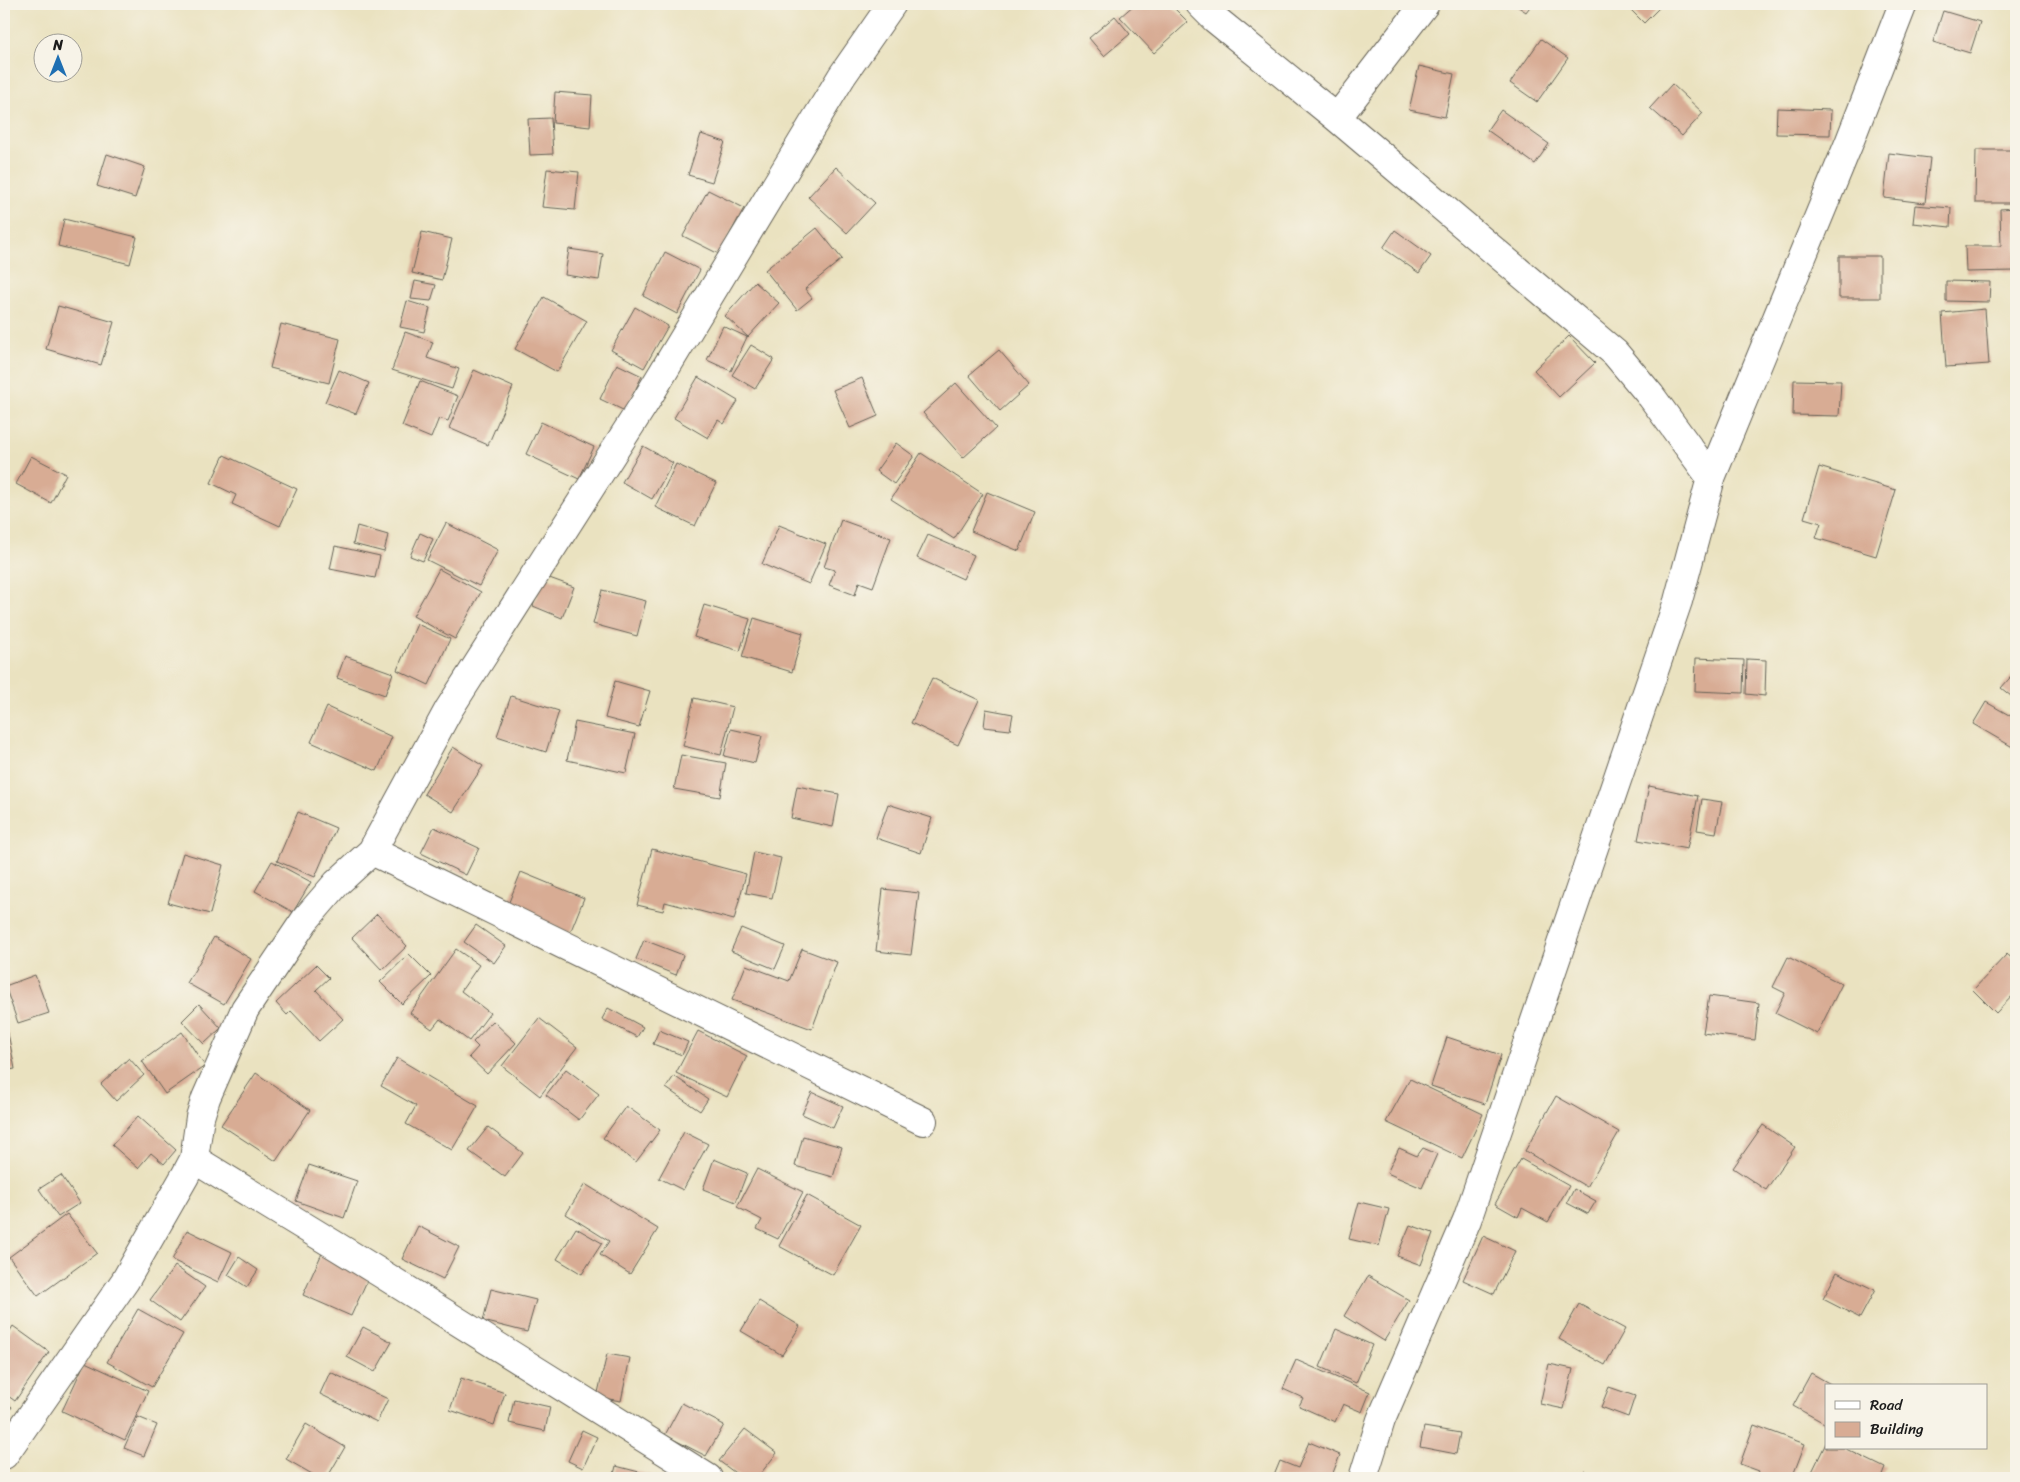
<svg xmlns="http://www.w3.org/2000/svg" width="2020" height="1482" font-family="Sriracha,sans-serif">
	<rect width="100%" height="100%" fill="#f7f3e8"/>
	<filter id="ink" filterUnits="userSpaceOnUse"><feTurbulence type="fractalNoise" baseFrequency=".02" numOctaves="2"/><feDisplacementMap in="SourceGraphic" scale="10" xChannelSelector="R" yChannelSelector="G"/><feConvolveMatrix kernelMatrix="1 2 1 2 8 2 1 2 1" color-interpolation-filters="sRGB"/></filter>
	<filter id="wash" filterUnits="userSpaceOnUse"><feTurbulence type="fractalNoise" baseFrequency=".0096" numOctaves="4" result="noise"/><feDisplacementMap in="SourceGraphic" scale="20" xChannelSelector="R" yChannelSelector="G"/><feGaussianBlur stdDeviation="1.12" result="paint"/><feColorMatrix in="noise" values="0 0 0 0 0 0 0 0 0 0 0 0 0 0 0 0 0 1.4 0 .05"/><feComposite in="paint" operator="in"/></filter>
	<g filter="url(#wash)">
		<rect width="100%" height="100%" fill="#eae2c0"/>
		<g id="blocks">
			<path fill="#d8ac94" d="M1135 4H1170L1188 22 1154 53 1120 17Z
				M1514 4H1532L1526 12Z
				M1625 4H1663L1644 23Z
				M1943 11 1980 22 1970 53 1933 42Z
				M1115 16 1130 34 1104 56 1089 38Z
				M1541 39 1568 58 1537 102 1510 83Z
				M1419 66 1454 74 1445 117 1409 110Z
				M1672 84 1703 113 1682 136 1650 108Z
				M555 92 592 95 590 127 553 123Z
				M1777 108 1831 110 1830 135 1776 134Z
				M1501 110 1549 144 1535 164 1487 130Z
				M551 118 553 154 530 155 528 119Z
				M701 134 725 142 712 182 688 175Z
				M1976 150H2016V203H1975Z
				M1889 153 1930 158 1925 203 1884 198Z
				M107 154 145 167 135 198 97 186Z
				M836 167 875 203 847 233 808 197Z
				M547 169 579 172 575 210 542 207Z
				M708 190 744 208 719 254 683 236Z
				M1915 205 1951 208 1950 227 1913 223Z
				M2016 208V271L1966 272 1965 246H2001L2000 209Z
				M64 219 137 237 130 264 58 246Z
				M817 228 842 259 805 289 812 298 797 310 765 270Z
				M1395 230 1431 256 1419 273 1383 248Z
				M422 232 452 239 442 280 412 273Z
				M569 249 603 254 599 280 565 275Z
				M665 252 700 270 677 314 643 296Z
				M1839 256H1880V298H1839Z
				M415 281 436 285 431 301 411 299Z
				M1946 281 1990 282 1989 302 1946 301Z
				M755 282 779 303 748 337 725 316Z
				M544 297 587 321 557 372 515 349Z
				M407 301 430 308 424 332 400 327Z
				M58 306 114 322 101 365 46 349Z
				M635 307 668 326 644 368 611 350Z
				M1985 309 1989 364 1946 367 1942 313Z
				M281 324 340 339 329 383 270 368Z
				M723 326 747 337 731 371 707 360Z
				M405 332 433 342 427 358 459 369 452 389 392 370Z
				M1569 336 1595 363 1559 397 1534 370Z
				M751 345 774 359 755 389 732 375Z
				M999 350 1029 385 1000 411 969 375Z
				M617 364 642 376 625 411 600 399Z
				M339 370 369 383 356 414 325 402Z
				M474 370 513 387 488 445 449 428Z
				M698 377 738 401 724 424 718 420 708 438 674 418Z
				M862 378 878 416 850 428 833 390Z
				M1794 380 1841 381 1839 416 1793 415Z
				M420 381 458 396 448 421 439 418 431 438 402 426Z
				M956 383 996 428 963 458 923 413Z
				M541 422 594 447 579 479 526 454Z
				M896 443 914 456 894 484 876 471Z
				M643 446 673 463 652 499 622 482Z
				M921 453 983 494 954 539 891 499Z
				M224 455 297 489 280 526 232 504 236 495 211 483Z
				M31 456 66 474 51 503 16 484Z
				M676 464 716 483 695 526 655 507Z
				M1819 467 1896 490 1876 556 1816 538 1821 523 1804 518Z
				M987 492 1035 512 1019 551 971 531Z
				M841 520 891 538 873 587 859 582 855 595 829 585 835 570 824 567Z
				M446 523 498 550 479 586 427 560Z
				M779 525 826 544 809 584 762 564Z
				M357 526 388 535 384 552 353 544Z
				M420 533 433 539 423 561 410 556Z
				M928 535 974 555 963 579 917 558Z
				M335 546 380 556 375 578 330 569Z
				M439 569 481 592 455 639 413 616Z
				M544 576 574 587 562 618 533 606Z
				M602 590 646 601 637 636 593 624Z
				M704 605 750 619 740 651 694 637Z
				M754 618 803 633 792 672 742 657Z
				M417 624 450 639 429 685 397 670Z
				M345 656 393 673 385 695 337 678Z
				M1696 658 1744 660 1743 693 1695 691Z
				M1747 659 1766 660 1765 696 1746 694Z
				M2016 671V700L2001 688Z
				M932 678 979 700 958 745 911 723Z
				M615 681 650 691 639 727 605 718Z
				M511 696 559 711 546 752 497 736Z
				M694 698 733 707 721 755 683 746Z
				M1986 702 2016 719V749L1973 724Z
				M327 707 392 737 377 771 311 742Z
				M986 709 1013 714 1010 730 984 727Z
				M575 722 635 734 626 773 567 760Z
				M731 729 762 736 755 763 724 756Z
				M453 747 483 766 453 812 424 794Z
				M681 755 726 763 720 797 674 789Z
				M797 786 839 794 833 827 791 818Z
				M1649 786 1698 796 1687 849 1638 840Z
				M1702 799 1722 802 1716 833 1697 830Z
				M888 804 932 818 921 853 876 838Z
				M298 812 336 828 315 877 277 861Z
				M434 827 479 848 466 875 421 853Z
				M652 849 746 874 734 920 665 902 663 911 637 905Z
				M754 852 781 858 772 898 746 893Z
				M183 853 223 865 210 914 168 903Z
				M272 861 311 882 293 912 255 891Z
				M521 872 584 898 570 933 507 907Z
				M883 889 919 893 911 955 876 951Z
				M377 914 407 946 382 970 352 938Z
				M476 925 506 946 494 963 464 942Z
				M741 928 785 946 775 969 731 951Z
				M214 937 251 959 224 1004 187 983Z
				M644 940 683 955 676 975 636 959Z
				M456 949 479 965 461 991 490 1013 469 1041 440 1019 432 1029 410 1013Z
				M802 949 837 962 812 1029 732 1000 746 965 789 981Z
				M409 954 431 976 402 1004 380 982Z
				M2007 954 2016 962V992L1996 1013 1973 990Z
				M1788 957 1842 984 1817 1034 1775 1013 1785 993 1773 987Z
				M316 965 329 978 316 990 343 1019 319 1041 291 1011 287 1015 276 1003Z
				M35 975 49 1013 18 1023 5 986Z
				M1709 996 1759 1003 1755 1040 1703 1033Z
				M199 1004 221 1028 204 1044 182 1021Z
				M608 1008 643 1027 637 1037 602 1019Z
				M539 1018 577 1047 540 1096 502 1066Z
				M493 1021 516 1043 487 1074 469 1057 478 1047 473 1042Z
				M659 1030 688 1042 682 1055 653 1044Z
				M698 1031 747 1056 727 1097 676 1073Z
				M182 1032 205 1066 165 1094 142 1061Z
				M8 1033 15 1069 4 1071V1034Z
				M1447 1037 1501 1055 1485 1104 1431 1086Z
				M129 1058 144 1075 116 1101 101 1084Z
				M397 1058 478 1106 452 1150 406 1124 416 1106 381 1086Z
				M566 1069 599 1094 579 1120 546 1095Z
				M256 1073 310 1110 276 1161 221 1125Z
				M674 1076 708 1099 700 1111 666 1088Z
				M1410 1079 1483 1114 1462 1158 1386 1122Z
				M812 1092 843 1106 833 1128 802 1114Z
				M1556 1096 1619 1132 1587 1187 1525 1151Z
				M626 1106 660 1130 636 1162 603 1138Z
				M138 1116 176 1150 164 1164 151 1153 138 1168 112 1145Z
				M1763 1125 1795 1147 1766 1190 1733 1168Z
				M488 1127 523 1153 505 1177 469 1151Z
				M684 1132 708 1144 683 1190 659 1178Z
				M803 1136 842 1147 833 1177 795 1166Z
				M1399 1148 1417 1156 1423 1148 1437 1154 1422 1188 1387 1173Z
				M714 1159 747 1173 736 1202 703 1189Z
				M1521 1159 1569 1186 1548 1222 1522 1208 1518 1217 1495 1204Z
				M309 1165 357 1181 344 1218 296 1201Z
				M757 1169 803 1192 778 1239 757 1229 762 1220 737 1207Z
				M61 1175 80 1203 58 1217 39 1189Z
				M585 1184 658 1229 630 1274 600 1255 609 1241 566 1214Z
				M1574 1189 1596 1201 1588 1214 1567 1203Z
				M807 1195 861 1225 833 1275 779 1246Z
				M1359 1202 1389 1209 1379 1246 1349 1239Z
				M67 1214 97 1253 38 1296 9 1257Z
				M1410 1225 1433 1233 1421 1265 1397 1256Z
				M418 1226 459 1247 443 1279 402 1259Z
				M576 1228 602 1243 582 1274 557 1259Z
				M187 1230 232 1252 218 1282 172 1260Z
				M1483 1236 1515 1251 1494 1294 1463 1280Z
				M323 1251 371 1272 351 1316 303 1295Z
				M239 1257 258 1270 247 1287 228 1275Z
				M175 1266 205 1287 180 1322 150 1300Z
				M1837 1272 1875 1290 1860 1318 1823 1299Z
				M1368 1276 1409 1300 1384 1341 1344 1316Z
				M491 1289 536 1300 527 1332 483 1321Z
				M759 1301 800 1326 782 1355 741 1331Z
				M1579 1304 1625 1329 1605 1365 1559 1339Z
				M138 1309 183 1334 152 1387 107 1362Z
				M13 1326 49 1352 15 1401 4 1393V1340Z
				M363 1327 392 1342 375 1372 347 1357Z
				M1336 1329 1372 1345 1356 1383 1320 1367Z
				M607 1354 630 1358 621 1401 597 1397Z
				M1296 1360 1370 1392 1362 1412 1343 1404 1335 1422 1299 1406 1303 1398 1283 1389Z
				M85 1362 148 1391 125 1440 62 1411Z
				M1549 1364 1573 1369 1564 1409 1540 1404Z
				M330 1372 388 1399 377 1422 320 1394Z
				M1811 1373 1834 1386H1826V1424L1793 1406Z
				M461 1378 505 1393 494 1425 450 1410Z
				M1609 1387 1635 1396 1628 1417 1601 1407Z
				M514 1399 550 1407 545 1431 509 1423Z
				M4 1400 12 1407 4 1418Z
				M682 1403 724 1425 706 1456 665 1435Z
				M138 1417 157 1425 144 1456 124 1448Z
				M306 1424 345 1447 327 1478H319L286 1459Z
				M1754 1425 1805 1444 1792 1478H1756L1759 1471 1740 1464Z
				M1424 1427 1460 1433 1456 1454 1420 1447Z
				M745 1429 777 1453 757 1478H742L719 1461Z
				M582 1430 597 1437 583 1468 568 1461Z
				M1309 1442 1340 1455 1331 1478H1273L1280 1461 1298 1468Z
				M1826 1443V1448H1844L1885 1468 1881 1478H1809Z
				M616 1466 662 1478H613Z
				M1584 1471 1604 1478H1581Z"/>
		</g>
	</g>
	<g filter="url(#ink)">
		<use href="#blocks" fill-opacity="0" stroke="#646155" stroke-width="1"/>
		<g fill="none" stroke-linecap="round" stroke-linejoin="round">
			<defs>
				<path id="street" d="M1200 4 1215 19 1337 118 1615 353 1651 396 1711 478
					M1337 118 1425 4
					M372 851 923 1121
					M194 1159 382 1274 708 1478
					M4 1455 125 1281 185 1176 194 1159 200 1117 206 1098 245 1009 305 920 337 883 372 851 449 709 644 404 842 76 892 4"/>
				<path id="secondary" d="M1363 1478 1381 1420 1467 1220 1678 601 1711 478 1849 143 1903 4"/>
			</defs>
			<use href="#street" stroke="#646155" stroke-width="30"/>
			<use href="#secondary" stroke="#646155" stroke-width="30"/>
			<use href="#street" stroke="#fff" stroke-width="28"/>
			<use href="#secondary" stroke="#fff" stroke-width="28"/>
		</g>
	</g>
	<rect width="2020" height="1482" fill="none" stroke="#f7f3e8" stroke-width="20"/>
	<rect x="1825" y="1384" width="162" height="65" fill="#f7f3e8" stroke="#9f9d96"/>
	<rect x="1835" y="1401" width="25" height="8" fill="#ffffff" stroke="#9f9d96"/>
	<text x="1870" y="1410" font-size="15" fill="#1c1c1c">Road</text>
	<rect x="1835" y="1422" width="25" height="15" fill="#d8ac94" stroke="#9f9d96"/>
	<text x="1870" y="1434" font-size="15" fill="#1c1c1c">Building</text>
	<g transform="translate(58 58)"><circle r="24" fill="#f7f3e8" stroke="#9f9d96"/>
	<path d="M0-4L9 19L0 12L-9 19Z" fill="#1f6fb2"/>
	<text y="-8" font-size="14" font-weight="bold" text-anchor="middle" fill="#1c1c1c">N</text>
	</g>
</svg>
